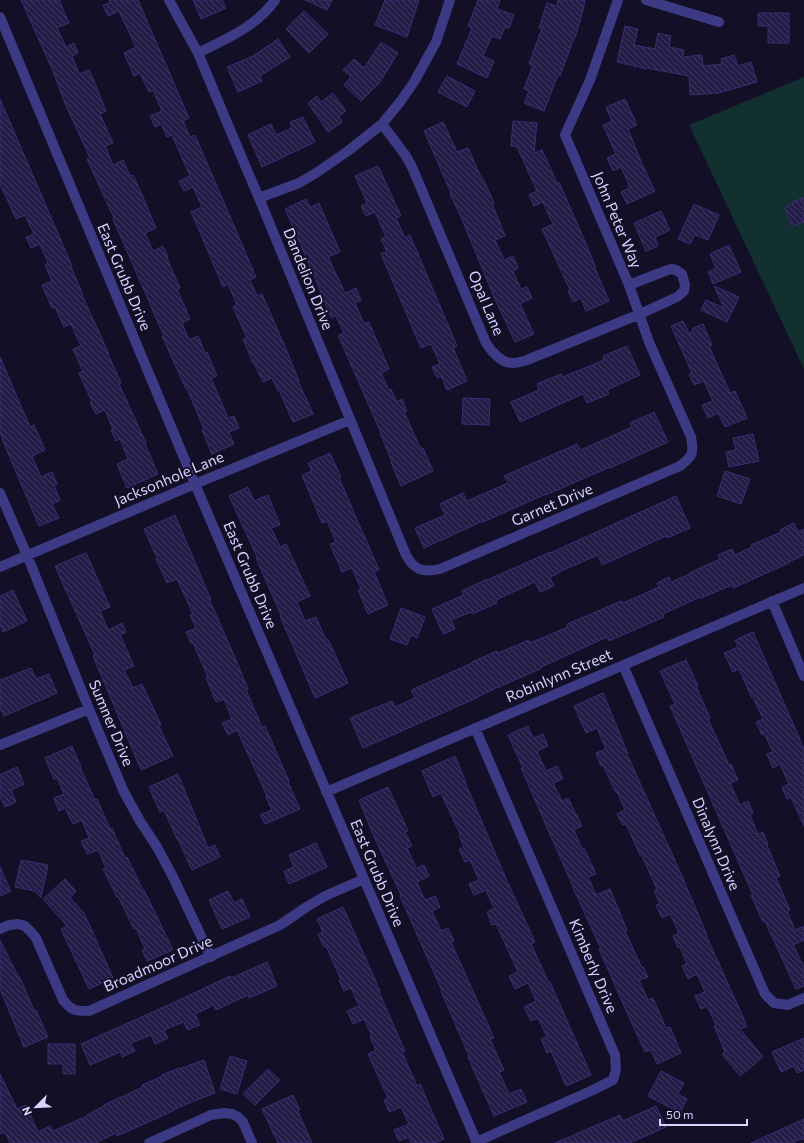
<svg xmlns="http://www.w3.org/2000/svg" width="804" height="1143" font-family="Commissioner,sans-serif">
	<defs>
		<pattern id="building-back-hatch" width="6" height="6" patternUnits="userSpaceOnUse"><rect width="6" height="6" fill="#241b47"/><path d="M-1 5l2 2M0 0l6 6M5-1l2 2" fill="none" stroke="#433b63"/></pattern>
	</defs>
	<rect width="100%" height="100%" fill="#130f26"/>
	<path fill="#12302f" d="M804 77V369L689 125Z"/>
	<path fill="url(#building-back-hatch)" stroke="#3b2d73" d="M21 0H59L69 23 57 28 66 47 74 43 78 53 72 56 79 74 89 70 94 81 106 111 100 114 113 143 105 146 113 165 123 160 130 176 133 175 144 199 156 228 145 233 153 251 163 246 168 257 167 258 180 288 177 289 190 319 182 323 189 340 198 336 205 353 207 352 217 376 211 378 228 418 234 416 239 428 229 432 234 444 212 454 202 430 204 429 187 389H186L162 336H164L113 219 114 218 87 159 90 158 64 101 53 71Z
		M109 0H138L189 118 183 121 190 137 195 135 256 277 250 280 257 296 262 294 286 349 299 381H298L313 414 293 422 279 390 278 391 272 378 263 382 254 363H253L243 339 247 338 233 307 237 305 228 284 223 287 205 244 191 212 202 207 193 187 184 191 179 181 190 176 172 135 167 137 161 124 155 127 150 116 162 111 153 90 149 92 140 73 134 76 124 53 136 47 119 11 108 16 103 5 110 3Z
		M193 0H222L226 8 201 19Z
		M305 0H332L327 10Z
		M385 0H419L407 37 375 25Z
		M478 0H500L497 9 514 15 509 28 505 27 500 39 492 36 483 56 494 61 487 78 457 64 472 28 468 26Z
		M558 0H585L583 10 575 38H574L560 76 558 75 544 111 524 103 529 91 524 89 533 65 529 64 542 28H539L547 3 557 6Z
		M304 11 328 34 309 53 286 29Z
		M758 13H789V43H768V26H758Z
		M625 26 638 29 634 45 655 49 658 33 671 36 669 47 684 50 683 57 702 55 703 66 722 64 721 59 734 55 738 66 751 62 757 82 719 93 690 95 689 76 647 68 646 69 617 62Z
		M278 39 290 57 260 76 262 81 238 92 227 67 253 56Z
		M381 42 398 53 380 82 361 101 344 85 351 77 343 70 354 59 364 68Z
		M447 76 475 91 467 107 438 92Z
		M333 93 346 111 339 116 342 122 328 132 308 103 317 96 321 102Z
		M0 99 72 266 71 267 83 295H82L109 354H108L121 383 119 384 146 443 145 444 158 474 127 488 117 464 128 459 120 439 116 441 111 430 113 429 105 410 96 414 90 403 92 402 79 373 83 371 73 349 81 346 71 324 64 327 55 307 52 308 42 285 52 281 45 265 48 263 40 244 31 248 26 237 34 234 25 215 16 219 0 184Z
		M625 99 637 125 628 129 643 166 655 191 627 204 621 192 630 188 621 167 613 171 607 158 616 154 603 125 612 121 606 107Z
		M303 117 315 142 262 167 248 135 271 124 276 135 292 128 290 122Z
		M513 121 537 123 534 153 542 150 557 183 559 182 584 239 596 268H595L609 301 586 311 581 298 573 302 568 291 570 290 542 229 553 224 543 202 534 206 529 195 537 191 517 147 511 146Z
		M443 122 457 152 468 148 482 179H483L494 203H492L505 236 495 240 504 260 513 256 518 268 513 271 521 289 527 287 532 298 520 304 534 334 515 342 494 297 461 217 450 194 451 193 424 131Z
		M378 166 401 216 396 218 405 238 410 235 457 346 453 348 467 381 447 390 441 376 437 378 432 367 440 364 431 344 421 348 381 254 387 252 381 239 386 237 375 212 366 216 361 206 367 203 355 176Z
		M804 198V222L792 226 785 207 793 204 792 202Z
		M306 199 310 207 319 203 340 252 328 257 345 293 356 288 361 300 355 303 364 324 369 322 389 369 381 373 389 390 391 389 397 402 402 399 407 411 404 412 421 449 423 448 433 471 401 486 391 462H392L380 433H381L338 335 344 333 336 316 331 318 313 273 285 209Z
		M694 204 719 215 708 240 695 235 690 244 678 239Z
		M661 211 670 230 655 237 658 246 646 251 634 223Z
		M729 245 741 272 713 284 708 272 716 268 710 254Z
		M714 286 739 297 727 322 701 310 706 300 724 308Z
		M683 321 690 335 693 328 703 324 712 345 709 346 730 393 735 391 747 418 725 427 718 413 708 418 702 405 713 401 704 381 694 385 689 374 692 373 671 326Z
		M627 346 640 375 607 390 609 394 587 403 583 394 520 422 511 402 539 390 537 384 561 374 563 377 604 360 603 356Z
		M0 357 30 427 34 425 45 450 32 456 41 477 52 472 57 484 54 485 60 500 52 504 59 518 39 526 2 439H3L0 432Z
		M463 398 490 399 489 425 462 424Z
		M654 412 668 442 610 468V467L546 495V494L483 522V521L424 548 415 528 445 515 440 504 463 493 467 501 508 483 504 476 577 444 580 450 592 445 632 427 630 423Z
		M753 434 759 461 729 467 726 452 736 450 733 438Z
		M330 453 341 477 339 478 379 570 374 572 388 605 368 614 358 590 361 589 352 568 342 572 330 544 336 542 327 521 322 523 302 475 312 471 308 463Z
		M725 471 750 479 741 504 717 496Z
		M248 487 254 501 268 495 280 525 271 528 280 547 286 544 310 596 297 602 305 621 316 617 326 640 328 639 348 683 315 698 293 646 280 616 281 615 256 558 257 557 229 496Z
		M676 496 690 528 667 538 666 536 602 565 598 555 559 572V573L550 577 554 586 540 592 535 582 496 600 497 603 472 614 471 612 451 620 455 629 443 634 432 609 464 595 462 591 487 579V580L550 552V553Z
		M175 515 211 600 210 601 236 660 248 689 246 690 262 727 265 726 289 781 288 782 300 809 265 824 260 815 272 810 266 797 267 796 237 730 228 735 222 723 232 719 224 699 216 702 206 678 208 677 193 643H191L186 632 196 628 190 615 193 614 177 579 167 583 156 559 157 558 144 529Z
		M794 523 798 532 804 529V555L789 562V563L733 588 732 585 701 598 700 597 663 614 664 617 609 641 607 637 541 667 542 668 481 695V696L363 748 350 718 392 701 395 707 415 698 411 690 472 663V662L497 651 498 653 529 640 530 643 568 627 567 624 591 614 621 601 623 603 659 587 657 583 669 577 671 582 690 574 689 573 720 559 718 555 732 549 735 555 752 547 751 545 781 532 780 530Z
		M86 553 110 607 100 611 108 630 122 623 126 632 120 635 134 666 124 670 133 688 142 684 161 725 159 726 173 756 141 770 93 656 95 655 55 566Z
		M13 590 27 621 3 632 0 624V596Z
		M401 608 425 617 417 638 411 635 407 645 390 639Z
		M753 632 804 749V826L791 797 787 799 782 787 789 784 780 764 773 768 767 754 773 752 764 733 762 735 756 722 763 719 753 697 752 698 739 669 733 672 724 653 738 647 735 640Z
		M686 660 698 686H696L710 718 708 719 729 765 731 764 738 780 730 783 740 805 748 801 753 813 750 815 758 834 763 832 768 845H767L780 876 776 878 790 910 787 911 795 930 804 926V940L793 945 804 967V986L796 989 765 921 763 922 751 895H753L670 706 675 704 660 671Z
		M31 668 36 679 49 674 57 693 4 716 0 708V680Z
		M603 693 628 754H627L681 874 707 935H706L747 1026 740 1029 763 1057 740 1076 722 1054 725 1052 714 1026 716 1025 707 1006 701 1009 695 996 705 992 697 974 688 979 682 966 687 964 680 947 678 948 673 936 679 933 670 914 662 918 656 905 660 904 654 891 657 889 641 854 640 855 626 824 623 825 617 814 625 810 617 792 616 793 603 765 601 766 596 753 606 749 597 728 586 733 574 706Z
		M528 726 533 738 543 734 548 746 537 751 546 771 557 766 563 779 553 783 562 801 568 798 576 815H577L582 826 574 830 582 849 584 848 596 874 588 877 596 895 610 889 627 930 625 931 642 968 643 967 648 977 639 980 648 1000 653 998 666 1028 670 1027 681 1053 657 1064 651 1050 645 1052 624 1006 599 949H601L574 890V889L521 768H523L508 735Z
		M72 746 81 767H80L95 800 97 799 110 829 112 828 125 858 127 857 143 890H144L173 950 147 961 142 950 145 949 136 928 134 929 118 896 117 897 103 869 106 868 98 850 87 854 81 841 89 838 82 820 73 824 65 808 59 811 54 798 64 794 57 778 54 779 45 758Z
		M455 756 466 782H465L507 881 535 942 531 944 549 983 550 982 591 1075 566 1086 551 1051 547 1053 541 1039 547 1037 538 1018 531 1021 524 1007 536 1001 528 983 515 989 509 976 518 972 496 924 492 925 487 912 494 908 486 890 474 895 469 884 479 880 470 860 465 862 459 849 464 847 459 835 460 834 441 793 433 797 422 771Z
		M17 767 24 784 11 790 16 802 5 807 0 797V775Z
		M178 774 208 848 215 845 220 857 192 870 178 839H177L164 810 160 812 149 787Z
		M388 787 408 831 405 832 412 846 407 848 416 868 424 865 429 876 417 882 425 900 435 896 440 907 432 911 441 931 448 928 454 941 451 942 494 1038 490 1039 504 1070 499 1072 509 1094 521 1089 527 1102 494 1116 468 1057 469 1056 441 991H442L400 896 401 895 372 832 359 800Z
		M316 843 327 867 289 884 284 871 294 867 289 855Z
		M21 860 48 865 41 898 35 891 15 887Z
		M0 867 11 891 0 896Z
		M65 879 76 891 70 898 84 913 113 978 89 989 61 929 67 926 43 899Z
		M228 891 234 903 242 899 250 917 222 929 209 900Z
		M343 907 380 991 379 992 405 1051 402 1052 417 1086 420 1084 444 1139 435 1143H411L409 1137 399 1141 394 1130 409 1124 401 1107 389 1112 384 1100 388 1098 368 1054 376 1050 370 1037 372 1036 364 1019 353 1024 347 1011 359 1006 351 988 344 991 339 980H341L326 946 324 947 318 934 323 932 317 919Z
		M0 940 18 976H19L34 1010H36L48 1037 24 1047 0 989Z
		M267 962 277 986 249 998 248 995 216 1010 214 1005 195 1014 200 1025 187 1030 184 1022 164 1030 168 1038 155 1044 151 1035 131 1043 135 1051 122 1057 120 1052 90 1065 81 1044 175 1002 230 976 231 978Z
		M804 1038V1070L797 1073 794 1066 781 1072 772 1052Z
		M48 1044H75V1074H63V1064H48Z
		M230 1056 247 1061 237 1094 220 1089Z
		M204 1060 215 1093 199 1099 173 1110V1111L117 1136 116 1133 96 1143H10L5 1132 0 1134V1074L17 1109 26 1105 38 1132 50 1126 53 1131 87 1116V1115L104 1106V1105L143 1087 142 1085 163 1076 162 1075 179 1068V1069Z
		M268 1069 280 1080 255 1105 243 1094Z
		M661 1071 684 1083 678 1094 687 1099 680 1113 648 1096Z
		M293 1095 300 1110 298 1111 312 1143H278L262 1109Z
		M656 1106 666 1127 630 1143H555L620 1115 623 1121Z
		M804 1119V1139L794 1141 795 1143H751Z"/>
	<g fill="none" stroke-linecap="round" stroke-linejoin="round">
		<path stroke="#3d3a85" stroke-width="10" d="M169 0 198 53 228 125 259 198 406 555C414 570 423 573 440 569L680 466C693 456 694 453 691 437L649 342 629 285 565 135 590 80 618 0
			M646 0 719 22
			M0 17 195 484 477 1143
			M198 53C226 39 256 27 275 0
			M382 124 406 156 412 167 486 343C492 352 502 364 514 363 518 363 523 361 527 360L640 314 677 297 684 291 685 285 682 274 676 270 671 269 665 271 629 285
			M259 198 299 183 316 173 348 151 382 124 400 102 414 82 436 42 450 0
			M0 493 27 555 89 709 124 792 140 821 157 847 172 875 211 957
			M0 567 195 484 350 420
			M772 601 804 676
			M623 665 765 994 774 1003 788 1005 804 998
			M475 728 615 1055 616 1070 613 1080 593 1090 476 1142
			M0 745 89 709
			M326 792 804 588
			M0 929 9 925 18 924 25 926 31 932 36 938 63 1000C72 1011 75 1011 89 1011L280 925 308 906 325 896 364 879
			M149 1143 211 1115 224 1113 232 1114 238 1117 243 1122 252 1143"/>
	</g>
	<g text-anchor="middle" stroke-width="4" stroke-linejoin="round" paint-order="stroke">
		<g font-size="15" fill="#d9d4ff" stroke="#130f26">
			<text transform="translate(617 220) rotate(67)" y="5">John Peter Way</text>
			<text transform="translate(124 277) rotate(67)" y="5">East Grubb Drive</text>
			<text transform="translate(308 279) rotate(68)" y="5">Dandelion Drive</text>
			<text transform="translate(486 303) rotate(67)" y="5">Opal Lane</text>
			<text transform="translate(169 479) rotate(-23)" y="5">Jacksonhole Lane</text>
			<text transform="translate(552 505) rotate(-23)" y="5">Garnet Drive</text>
			<text transform="translate(250 575) rotate(67)" y="5">East Grubb Drive</text>
			<text transform="translate(559 676) rotate(-23)" y="5">Robinlynn Street</text>
			<text transform="translate(111 723) rotate(67)" y="5">Sumner Drive</text>
			<text transform="translate(716 844) rotate(67)" y="5">Dinalynn Drive</text>
			<text transform="translate(377 873) rotate(67)" y="5">East Grubb Drive</text>
			<text transform="translate(158 964) rotate(-24)" y="5">Broadmoor Drive</text>
			<text transform="translate(593 966) rotate(67)" y="5">Kimberly Drive</text>
		</g>
	</g>
	<g transform="translate(36 1107) rotate(246)" stroke="#130f26" stroke-width="3" paint-order="stroke">
	<path d="M0-3L7 15L0 10L-7 15Z" fill="#d9d4ff"/>
	<text y="-6" font-size="11" font-weight="bold" text-anchor="middle" fill="#d9d4ff">N</text>
	</g>
	<path d="M660 1119v6h87v-6" fill="none" stroke="#d9d4ff" stroke-width="2"/>
	<text x="666" y="1119" font-size="12" fill="#d9d4ff" stroke="#130f26" stroke-width="3" paint-order="stroke">50 m</text>
</svg>
